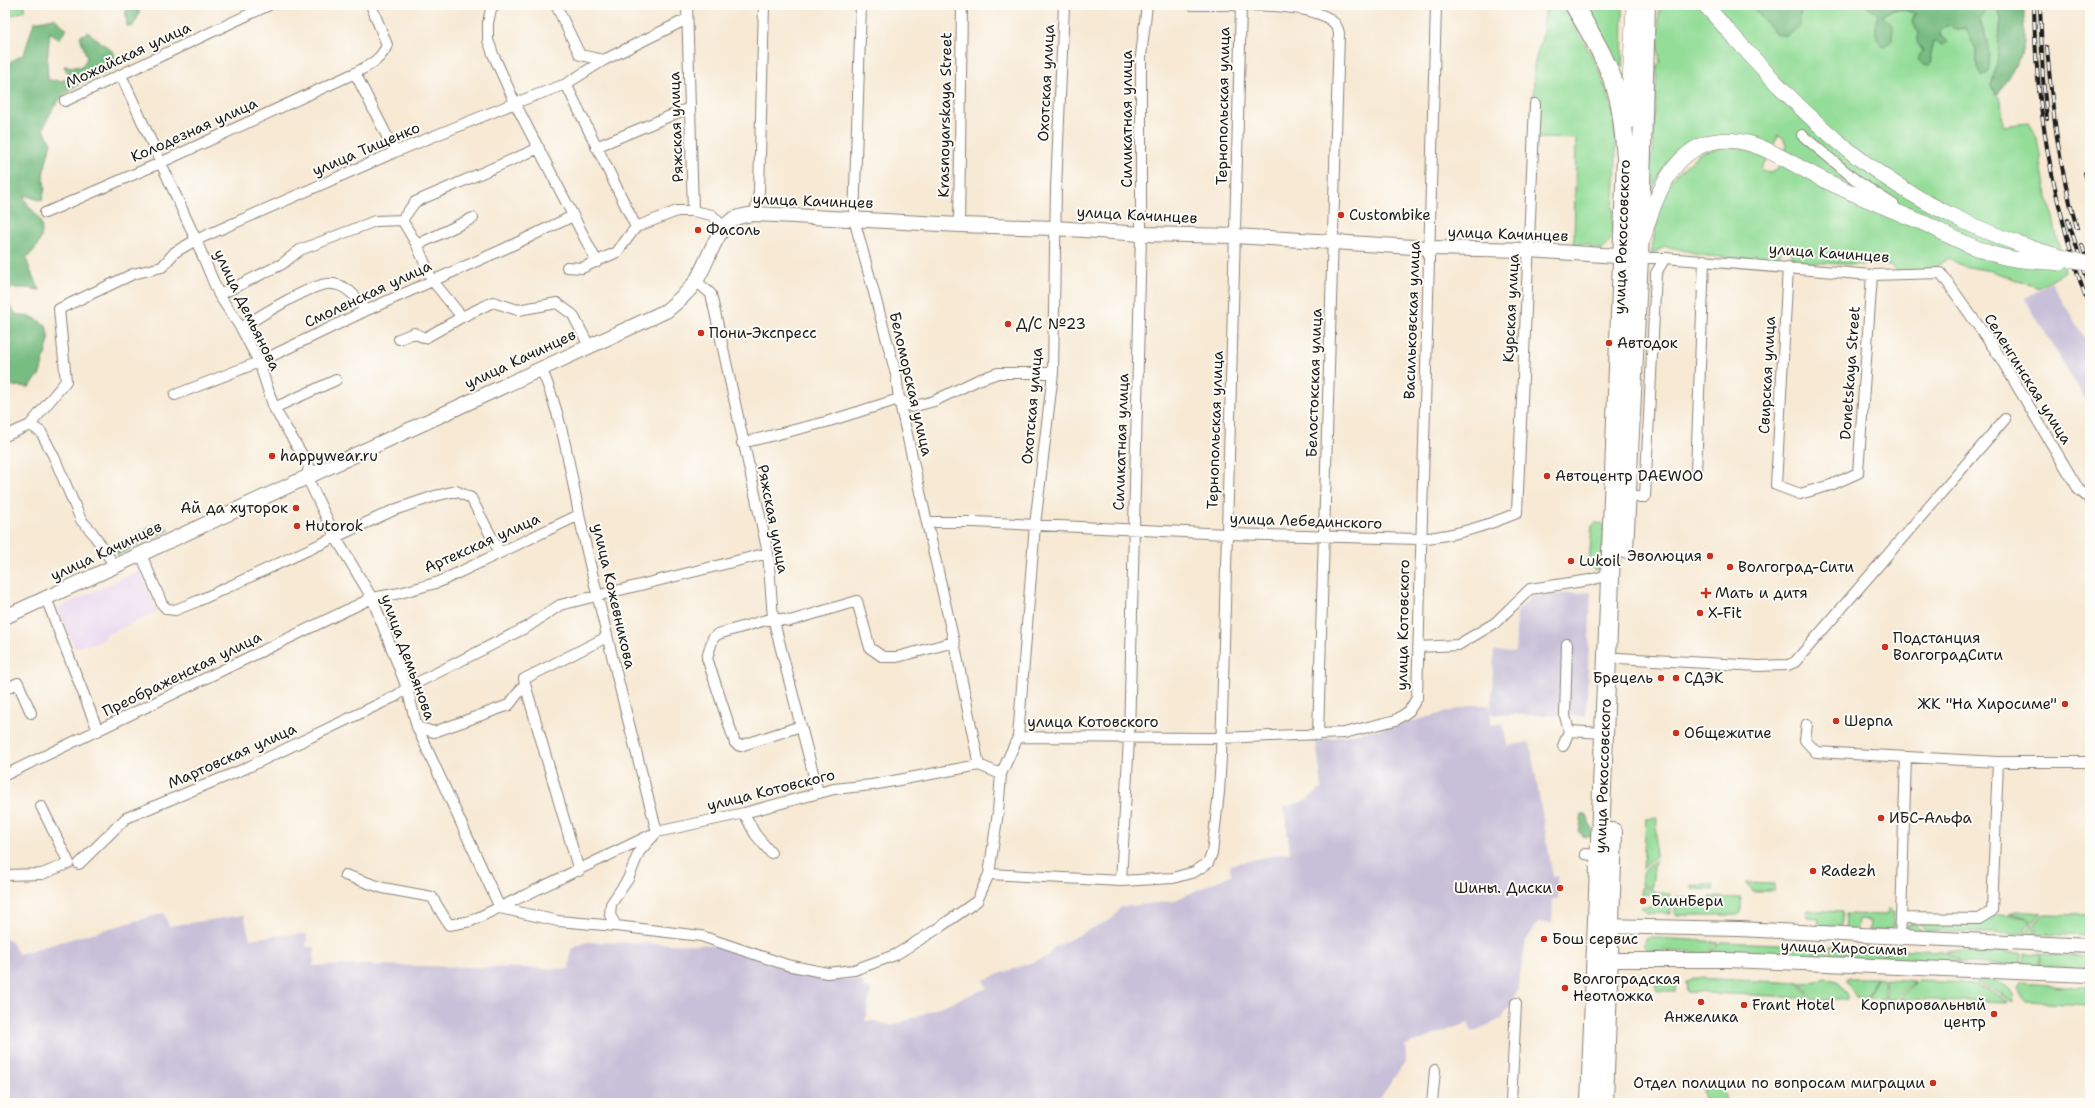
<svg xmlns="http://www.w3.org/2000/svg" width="2095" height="1108" font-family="'Shantell Sans',sans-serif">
	<rect width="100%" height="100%" fill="#fdfcf7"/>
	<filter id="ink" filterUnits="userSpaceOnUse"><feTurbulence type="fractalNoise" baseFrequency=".025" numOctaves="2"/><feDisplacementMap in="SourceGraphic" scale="8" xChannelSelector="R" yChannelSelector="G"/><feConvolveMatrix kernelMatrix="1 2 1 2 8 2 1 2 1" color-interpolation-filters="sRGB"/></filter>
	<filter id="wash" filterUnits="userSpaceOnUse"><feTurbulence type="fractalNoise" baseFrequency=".012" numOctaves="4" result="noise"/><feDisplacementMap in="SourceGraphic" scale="16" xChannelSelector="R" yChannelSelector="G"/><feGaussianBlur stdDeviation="0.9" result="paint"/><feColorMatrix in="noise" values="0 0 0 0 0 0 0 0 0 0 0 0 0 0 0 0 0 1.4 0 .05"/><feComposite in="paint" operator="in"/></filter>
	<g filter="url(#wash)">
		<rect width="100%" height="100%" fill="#f7e9d4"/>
		<path fill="#e7d2ef" d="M140 570 157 612 105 635 106 638 86 646 85 644 75 648 58 608Z"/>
		<path fill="#c8bfd8" d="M2051 282 2090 347V407L2025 299Z
			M1591 592 1586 716 1491 714 1494 651 1515 652 1517 612 1532 596Z
			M1473 705H1490L1491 725 1503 723 1507 746 1530 742 1553 877 1557 876 1558 899H1553L1552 923H1538L1526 940 1518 987 1511 1005 1501 1019 1472 1032 1468 1023 1405 1046 1406 1060 1377 1103H5V938L10 940 18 954 164 913 169 926 244 915 250 939 282 935 307 934 306 947H315L313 966 369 965 569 969 571 949 587 942 717 945 820 976 864 982 863 988 871 990 865 1021H875L893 1026 987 988 983 980 1047 957 1053 948 1113 918 1121 907 1173 901 1231 875 1230 865 1290 852 1284 807 1306 801 1322 788 1316 741 1395 726Z"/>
		<path fill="#94dd99" stroke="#587c5a" d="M5 5H25L24 11 5 18Z
			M1546 5H1563C1584 42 1609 79 1614 122 1619 156 1613 197 1612 232L1611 239 1604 249H1591L1589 244H1574L1576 139 1533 138 1534 65 1542 37Z
			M1582 5H1603L1607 8 1610 5H1623L1622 67 1618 66Z
			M1659 5H1751L1775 33 1800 26V13L1803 5H1866L1882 16C1893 7 1902 9 1915 13L1912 23 1919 33 1920 47 1930 54 1933 42 1948 41 1940 36V30L1948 25 1956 29 1966 28 1976 50V62L1987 41 1980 20 1985 10 1995 7 1999 11 2001 18 1997 64 1991 87 2001 100 2003 126 2028 123 2037 138 2045 187 2051 208 2064 272 2039 288 1991 271 1963 266 1948 258 1935 268 1903 275 1890 266 1800 262 1793 258 1789 245 1784 246 1779 257 1774 260 1707 256 1665 246 1651 255 1659 207 1670 180 1701 152 1728 146 1751 150 1767 159 1760 169 1770 173 1778 169 1787 147 1784 139 1778 135 1773 146C1747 135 1741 134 1714 139 1707 140 1700 141 1693 143 1668 150 1657 180 1648 202L1650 156 1653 153 1657 66 1660 62 1658 49Z
			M1596 523 1603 524 1604 528 1602 566 1596 570 1593 569 1589 563 1592 526Z
			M1657 818 1655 856 1643 869 1646 819Z
			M1655 860 1652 886 1641 885 1642 874Z
			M1746 883 1774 884V891H1753Z
			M1692 885H1713V890L1692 889Z
			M1641 887 1652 888V891L1670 893 1671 914 1647 913 1641 907 1652 906 1654 895 1640 894Z
			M1676 897H1685V899H1687V905L1710 904V897L1741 898V913L1738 915H1677L1675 913Z
			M1888 909 1894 913 1893 927 1891 929 1869 931 1870 921 1858 920 1857 930 1845 929 1846 914 1888 915Z
			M1807 910 1843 912 1841 926H1819L1817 925 1818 919 1807 918Z
			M2017 911 2042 913 2032 922 2026 917 2009 913Z
			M2005 914 2025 918 2031 923 2018 934 1926 931 1919 924 1974 922 1990 916Z
			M2044 914 2090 915V936L2038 934 2034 923Z
			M1915 924 1922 931 1904 929 1907 925Z
			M2032 924 2036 935 2022 934Z
			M1651 937 1660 938 1719 942 1708 953 1648 950 1643 945 1646 938Z
			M1721 942 1810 945 1819 957 1710 953Z
			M1813 946H1828L1829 958H1821Z
			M1831 947 1887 948 1883 953 1882 960 1832 958Z
			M1889 949 1944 951 1960 963 1885 960V953Z
			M1947 951 2022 953 2021 965 1962 963Z
			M2025 953 2040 954 2039 966 2024 965Z
			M2041 954 2090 957V968L2041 966Z
			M1694 978 1800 983 1810 999 1775 996 1687 992 1686 982Z
			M1824 978 1838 981 1849 998 1847 1000H1813L1802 983 1817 982Z
			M1850 978H1876L1867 998 1856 997 1847 982V979Z
			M1877 978 1883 979 1884 999 1868 998Z
			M1885 979 1915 981 1896 999H1886Z
			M1977 980C1991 980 2014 982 2014 1002L1976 982Z
			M1659 981H1676L1675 991H1657L1655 983Z
			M1917 981 1973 983 2009 1002 1899 999Z
			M2023 983 2090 988V1005L2026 1002 2018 989Z
			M1703 1088 1724 1089 1726 1103H1704Z"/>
		<path fill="#77bc81" stroke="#4a6c4e" d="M125 5H141L137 19 132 27 127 26Z
			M1751 5H1803L1800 13V26L1786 36 1775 33Z
			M1866 5H2024V43L2020 57 1998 94 1991 86 1997 64 2001 18 1999 11 1995 7 1985 10 1980 20C1986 38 1992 54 1988 73L1982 77 1976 62V50L1966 28 1956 29 1948 25 1940 30V36L1948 41 1944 45 1933 42 1930 54 1932 61 1929 65H1923L1918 60 1920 54 1923 51 1917 42 1919 33 1912 23 1915 13C1902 9 1893 6 1882 16L1893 26 1892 40 1885 47C1873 43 1875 23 1878 14Z
			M54 18 67 29 59 39 50 32 47 61 48 80 61 81 70 77 64 66 82 67 87 58 80 36 88 32 112 51 116 60C104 76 103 73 86 81 62 92 53 105 43 129L51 142 43 175 45 188 42 201 24 195C26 204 30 207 36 214 48 229 40 247 26 258L32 275 40 290 26 288H11L5 299 16 314 34 318 46 325 49 340 40 374 29 387 13 386 5 379V69L10 62 24 54 34 22Z
			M157 523 170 530 118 555 114 545Z
			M1582 815H1586C1590 819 1588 824 1592 829L1593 837H1584L1579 832Z"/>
	</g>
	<g filter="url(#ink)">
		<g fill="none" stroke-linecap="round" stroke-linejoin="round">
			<defs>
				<path id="street" d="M495 5 491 9 488 23V40L493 54 515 103 597 262
					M556 5 580 55 604 60
					M687 5 693 211 712 215 724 228
					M861 5 854 219 896 374 899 399 954 642 979 765
					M1192 5C1225 6 1311 0 1333 22 1336 24 1338 29 1339 33L1318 735
					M355 73 395 152
					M121 75 196 240 219 295 241 328 259 362 274 408 309 466 307 477 336 538 372 598 407 688 417 727 500 908
					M566 84 636 227
					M65 101 269 5
					M1802 135 1857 181 1894 205
					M596 147 689 108
					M45 213 160 163 355 73C369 65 381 60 387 45L371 5
					M755 214 759 191 764 5
					M402 220 417 245 432 280 462 317 493 302 518 310 557 303 573 315 589 346
					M959 225 962 5
					M417 245 473 218
					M1639 258H1665
					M567 267 582 268 617 252 636 227 677 211H693
					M1788 267 1776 485 1800 494 1831 485 1858 473 1872 275
					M696 281 711 294 768 553 773 618 818 792
					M219 295 282 264 300 250 375 221 402 220 415 202 539 148
					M241 328C258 317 308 286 327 284 344 282 358 297 365 311
					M399 339 414 333 425 338 462 317
					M541 368C566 425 572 486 586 547 608 642 632 737 657 832L639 852 628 879 611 904 610 915 616 926
					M175 395 259 362 365 311 504 249 573 216
					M274 408 336 380
					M30 425 41 432 54 457 81 520 92 532 115 566
					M5 436 30 425 66 381 59 309 133 274 162 267 175 252 196 240 395 152 515 103 566 84 604 60 687 19
					M742 443 826 422 899 399 912 407 934 401 978 380 998 373H1053
					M1696 472 1704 260
					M1626 497H1645L1656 273 1665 258 1872 275 1941 273 1998 354 2079 490 2090 499
					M927 522H974L1227 534 1420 539C1457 535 1483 527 1517 513L1535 104
					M141 554 162 604 167 609 175 610 198 601 394 510 435 496 456 491 471 498 500 553
					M46 598 98 731
					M1567 644 1565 716 1569 731
					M1418 647 1458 645 1495 623 1530 589 1590 580 1611 574
					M1618 658 1759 666 1788 665 1795 662 2005 419
					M525 684 579 871
					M5 689 18 683 31 713
					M1807 724 1805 740 1816 752 1998 762H2090
					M801 726 740 746 735 743 707 658 713 638 718 634 773 618 790 621 857 601 870 648 883 657H897L954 642
					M417 727 434 732 509 705 525 684 524 679 607 637
					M1018 737 1220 738 1344 733 1396 720 1409 711 1417 698 1436 5
					M1563 746 1569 731 1604 733
					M5 775 372 598 400 593 439 582 579 515
					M744 813 755 834 771 853
					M1585 854 1600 856
					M79 864 126 818 244 769 396 696 407 688 527 627 560 605 768 553
					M989 874 1121 881 1173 878 1194 872 1208 863 1212 853 1219 792 1221 756 1241 6
					M5 875 42 874 69 863 41 806
					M345 875 383 888 432 897 449 925 471 921 657 832 744 813 834 789 872 785 979 765 1001 774
					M1121 881 1129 738 1141 234V56L1147 5
					M500 908 558 921 616 926 701 936 787 965 827 973 854 970 895 955 937 929 977 901 989 874 998 812 1001 774 1018 737 1035 525 1053 373 1056 188 1064 5
					M1901 918 1906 757
					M1900 937 1901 918 1979 919 1992 911 1998 762
					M1432 1103 1435 1070
					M1511 1103 1516 1003"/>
				<path id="secondary" d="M5 617 666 311C677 302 688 293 696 281 707 264 715 232 732 220 738 216 747 215 755 214L959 225 1055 228 1141 234 1235 236 1429 248 1529 250 1632 257
					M1601 926 1739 929 2090 946
					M1600 960H1728L2090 975"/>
				<path id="primary" d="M1628 122 1634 5
					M1643 239C1657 187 1683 124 1751 144 1775 151 1797 167 1820 178 1854 195 1890 209 1926 224"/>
				<path id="highway" d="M1574 5C1591 34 1609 63 1618 96 1623 116 1624 137 1626 157L1590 1103
					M1624 549 1639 258 1646 5
					M1604 1103 1613 832"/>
			</defs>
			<use href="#street" stroke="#8a8278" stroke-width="12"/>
			<use href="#secondary" stroke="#8a8278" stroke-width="16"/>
			<use href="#primary" stroke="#8a8278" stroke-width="16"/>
			<use href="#highway" stroke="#8a8278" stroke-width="20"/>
			<use href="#street" stroke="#fff" stroke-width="10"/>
			<use href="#secondary" stroke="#fff" stroke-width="14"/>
			<use href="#primary" stroke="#fff" stroke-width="15"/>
			<use href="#highway" stroke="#fff" stroke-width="18"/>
			<defs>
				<path id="rail" d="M2034 5C2035 82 2045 155 2065 229 2072 256 2079 282 2090 307
					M2040 5 2043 79 2047 119
					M2047 47C2052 108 2059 169 2077 228
					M2085 173 2090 192
					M2068 220 2090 288
					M2082 245 2090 268"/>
			</defs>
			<use href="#rail" stroke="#1c1c1c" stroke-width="4"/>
			<use href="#rail" stroke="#fdfcf7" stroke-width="2.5" stroke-dasharray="8" stroke-linecap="butt"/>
			<defs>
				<path id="primary-bridge" d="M1705 5C1749 53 1791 103 1841 144 1912 203 1999 244 2090 264
					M1926 224C1948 235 1969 247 1993 254 2014 261 2037 261 2060 263"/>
			</defs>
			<use href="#primary-bridge" stroke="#8a8278" stroke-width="16" stroke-linecap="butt"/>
			<use href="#primary-bridge" stroke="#fff" stroke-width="15"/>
		</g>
	</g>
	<g fill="#c8321e" stroke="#fdfcf7" stroke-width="1.5">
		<circle cx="1341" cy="215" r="4"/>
		<circle cx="698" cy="230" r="4"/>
		<circle cx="1008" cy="324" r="4"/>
		<circle cx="701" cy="333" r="4"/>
		<circle cx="1609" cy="343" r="4"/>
		<circle cx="272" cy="456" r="4"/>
		<circle cx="1547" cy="476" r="4"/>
		<circle cx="296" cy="508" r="4"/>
		<circle cx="297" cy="526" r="4"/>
		<circle cx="1710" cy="556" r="4"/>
		<circle cx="1571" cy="561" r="4"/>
		<circle cx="1730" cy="567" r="4"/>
		<path d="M1704 587h4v4h4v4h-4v4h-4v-4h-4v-4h4z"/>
		<circle cx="1700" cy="613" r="4"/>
		<circle cx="1885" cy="647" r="4"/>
		<circle cx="1661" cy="678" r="4"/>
		<circle cx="1676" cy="678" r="4"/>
		<circle cx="2065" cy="704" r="4"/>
		<circle cx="1836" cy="721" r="4"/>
		<circle cx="1676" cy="733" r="4"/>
		<circle cx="1881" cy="818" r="4"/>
		<circle cx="1813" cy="871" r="4"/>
		<circle cx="1560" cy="888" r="4"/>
		<circle cx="1643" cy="901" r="4"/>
		<circle cx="1544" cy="939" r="4"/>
		<circle cx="1565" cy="988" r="4"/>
		<circle cx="1701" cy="1002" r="4"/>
		<circle cx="1744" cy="1005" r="4"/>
		<circle cx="1994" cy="1014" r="4"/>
		<circle cx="1933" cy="1083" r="4"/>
	</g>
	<g text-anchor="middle" stroke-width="4" stroke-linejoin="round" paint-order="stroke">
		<g font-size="15" fill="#1c1c1c" stroke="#fdfcf7">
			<text transform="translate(128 55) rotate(-25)" y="5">Можайская улица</text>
			<text transform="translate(1046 83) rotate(-87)" y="5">Охотская улица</text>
			<text transform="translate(1223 106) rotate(-89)" y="5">Тернопольская улица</text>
			<text transform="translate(945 115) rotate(-89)" y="5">Krasnoyarskaya Street</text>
			<text transform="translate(1127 119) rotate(-90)" y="5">Силикатная улица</text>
			<text transform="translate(676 127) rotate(-92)" y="5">Ряжская улица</text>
			<text transform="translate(194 130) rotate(-24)" y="5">Колодезная улица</text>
			<text transform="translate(366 149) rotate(-23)" y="5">улица Тищенко</text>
			<text transform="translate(813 201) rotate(2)" y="5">улица Качинцев</text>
			<text transform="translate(1137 215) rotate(3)" y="5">улица Качинцев</text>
			<text transform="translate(1508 234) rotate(2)" y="5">улица Качинцев</text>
			<text transform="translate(1622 237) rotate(-88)" y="5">улица Рокоссовского</text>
			<text transform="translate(1829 253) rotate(4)" y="5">улица Качинцев</text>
			<text transform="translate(368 294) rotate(-25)" y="5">Смоленская улица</text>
			<text transform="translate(1511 308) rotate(-87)" y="5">Курская улица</text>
			<text transform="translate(247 310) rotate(64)" y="5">улица Демьянова</text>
			<text transform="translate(1412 320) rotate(-88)" y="5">Васильковская улица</text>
			<text transform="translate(520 359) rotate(-25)" y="5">улица Качинцев</text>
			<text transform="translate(1850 373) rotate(-86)" y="5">Donetskaya Street</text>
			<text transform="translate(1767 375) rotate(-87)" y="5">Свирская улица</text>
			<text transform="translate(2028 379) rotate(58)" y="5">Селенгинская улица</text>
			<text transform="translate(1314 383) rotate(-88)" y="5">Белостокская улица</text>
			<text transform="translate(911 384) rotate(77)" y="5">Беломорская улица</text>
			<text transform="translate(1032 406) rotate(-85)" y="5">Охотская улица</text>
			<text transform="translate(1215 430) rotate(-88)" y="5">Тернопольская улица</text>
			<text transform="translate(1121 442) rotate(-88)" y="5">Силикатная улица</text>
			<text transform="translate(773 519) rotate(79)" y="5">Ряжская улица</text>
			<text transform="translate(1306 521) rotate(2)" y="5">улица Лебединского</text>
			<text transform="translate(482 543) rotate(-24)" y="5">Артекская улица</text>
			<text transform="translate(106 551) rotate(-25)" y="5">улица Качинцев</text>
			<text transform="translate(614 596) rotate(77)" y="5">улица Кожевникова</text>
			<text transform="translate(1403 625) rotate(-89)" y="5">улица Котовского</text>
			<text transform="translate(408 657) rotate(70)" y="5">улица Демьянова</text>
			<text transform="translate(182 674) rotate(-26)" y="5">Преображенская улица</text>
			<text x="1093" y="727">улица Котовского</text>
			<text transform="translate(232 756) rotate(-24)" y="5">Мартовская улица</text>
			<text transform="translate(1603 776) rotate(-88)" y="5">улица Рокоссовского</text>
			<text transform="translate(771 790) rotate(-14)" y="5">улица Котовского</text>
			<text transform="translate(1844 948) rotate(2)" y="5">улица Хиросимы</text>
		</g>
		<g font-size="15" fill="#1c1c1c" stroke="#fdfcf7" text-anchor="start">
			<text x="1349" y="220">Custombike</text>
			<text x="706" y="235">Фасоль</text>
			<text x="1016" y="329">Д/С №23</text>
			<text x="709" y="338">Пони-Экспресс</text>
			<text x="1617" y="348">Автодок</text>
			<text x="280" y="461">happywear.ru</text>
			<text x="1555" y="481">Автоцентр DAEWOO</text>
			<text x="288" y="513" text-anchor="end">Ай да хуторок</text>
			<text x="305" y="531">Hutorok</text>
			<text x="1702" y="561" text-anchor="end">Эволюция</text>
			<text x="1579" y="566">Lukoil</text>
			<text x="1738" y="572">Волгоград-Сити</text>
			<text x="1715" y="598">Мать и дитя</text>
			<text x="1708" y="618">X-Fit</text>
			<text x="1893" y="643">Подстанция<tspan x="1893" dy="17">ВолгоградСити</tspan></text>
			<text x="1653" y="683" text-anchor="end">Брецель</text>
			<text x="1684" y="683">СДЭК</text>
			<text x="2057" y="709" text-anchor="end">ЖК "На Хиросиме"</text>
			<text x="1844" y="726">Шерпа</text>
			<text x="1684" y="738">Общежитие</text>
			<text x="1889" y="823">ИБС-Альфа</text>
			<text x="1821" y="876">Radezh</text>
			<text x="1552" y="893" text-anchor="end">Шины. Диски</text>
			<text x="1651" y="906">БлинБери</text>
			<text x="1552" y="944">Бош сервис</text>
			<text x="1573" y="984">Волгоградская<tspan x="1573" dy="17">Неотложка</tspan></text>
			<text x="1752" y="1010">Frant Hotel</text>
			<text x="1986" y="1010" text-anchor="end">Корпировальный<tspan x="1986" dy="17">центр</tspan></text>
			<text x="1701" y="1022" text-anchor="middle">Анжелика</text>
			<text x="1925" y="1088" text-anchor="end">Отдел полиции по вопросам миграции</text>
		</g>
	</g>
	<rect width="2095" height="1108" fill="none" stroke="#fdfcf7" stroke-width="20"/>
</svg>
